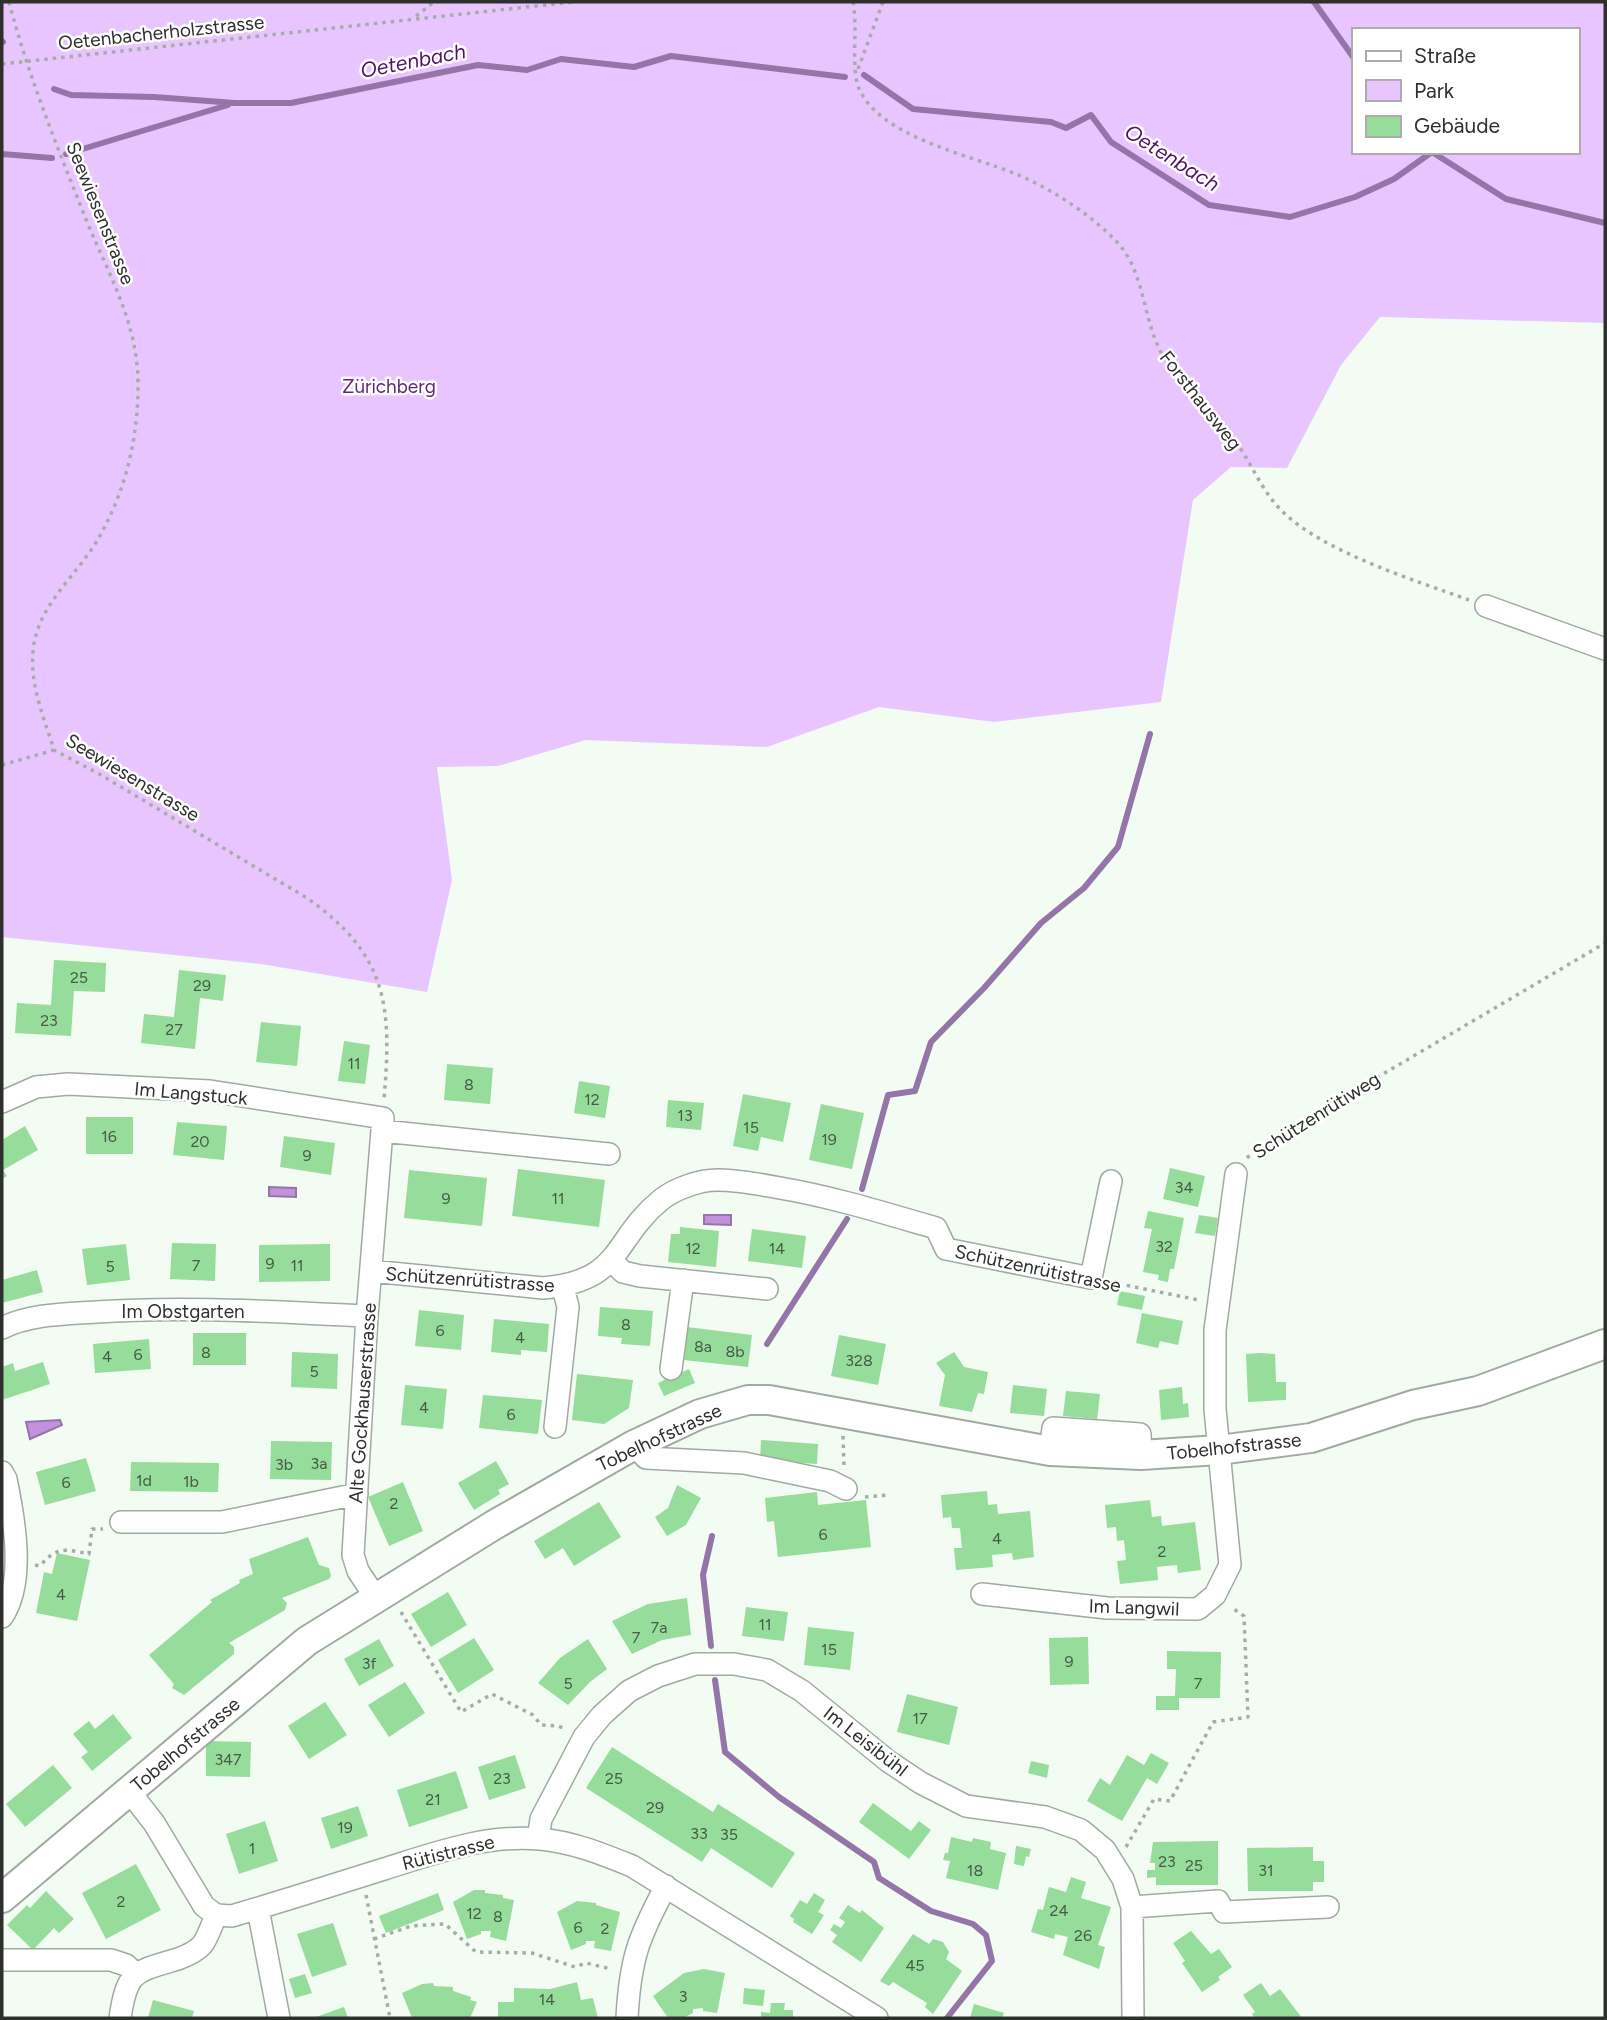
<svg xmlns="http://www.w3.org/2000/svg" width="1607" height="2020" font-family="Figtree,sans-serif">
	<rect width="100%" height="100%" fill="#f2fcf2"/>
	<path fill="#e9c5ff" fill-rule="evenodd" d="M2 2H1605V323L1380 317 1341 365 1287 468 1231 467 1193 500 1161 702 994 722 879 707 767 747 586 740 498 766 437 767 452 880 427 992 261 964 2 937ZM1353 30H1577V152H1353Z"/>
	<path fill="#c193dd" stroke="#9575a8" stroke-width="2" d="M269 1187 296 1188V1197L269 1196Z
		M704 1215H731V1225L704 1224Z
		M60 1420 62 1425 30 1439 26 1422Z"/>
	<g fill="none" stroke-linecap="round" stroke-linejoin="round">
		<path stroke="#9575a8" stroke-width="6" d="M1314 2 1353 57
			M2 41 3 42
			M864 75 913 109 1051 122 1066 128 1091 115 1111 142 1209 205 1290 217 1355 197 1394 179 1432 152
			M54 89 71 95 154 97 235 103H291L478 65 527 70 561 59 634 67 671 56 845 77
			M1432 152 1506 199 1605 223
			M2 154 52 158
			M66 154 228 105
			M862 1189 888 1095 915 1091 931 1042 984 988 1041 923 1084 888 1118 847 1150 734
			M767 1344 847 1219
			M711 1646 703 1575 712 1536
			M715 1680 725 1752 779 1797 874 1862 879 1878 931 1911 973 1924 986 1935 992 1961 947 2018"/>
	</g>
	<path fill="#96dc9a" d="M54 960 106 963 105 992 74 991 71 1036 15 1033 17 1003 51 1005Z
		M179 970 226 975 223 1001 200 998 195 1049 141 1043 144 1014 174 1017Z
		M261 1022 301 1026 297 1066 256 1062Z
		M344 1041 370 1045 365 1084 338 1081Z
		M447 1064 493 1068 490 1104 444 1100Z
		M579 1081 610 1086 605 1118 574 1113Z
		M743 1094 791 1103 783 1142 761 1137 758 1151 733 1146Z
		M668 1100 704 1103 701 1130 666 1127Z
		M821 1104 864 1113 852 1169 809 1160Z
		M86 1117H133V1154H86Z
		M177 1122 227 1126 224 1160 173 1155Z
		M25 1126 38 1150 3 1170 7 1176 2 1179V1140Z
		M284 1136 335 1143 331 1175 280 1167Z
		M1170 1168 1205 1176 1198 1207 1163 1199Z
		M518 1169 605 1180 599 1227 512 1216Z
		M409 1170 487 1178 482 1226 404 1218Z
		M1148 1211 1184 1218 1174 1269H1170L1168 1282 1158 1280 1159 1275 1143 1272 1152 1229 1144 1228Z
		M1199 1215 1218 1218 1215 1236 1195 1233Z
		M680 1227 719 1231 716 1267 668 1262 671 1234H680Z
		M752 1229 806 1236 802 1268 748 1261Z
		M172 1243 216 1244 215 1281 170 1279Z
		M126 1244 130 1280 87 1285 82 1249Z
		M330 1244V1281L259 1282V1245Z
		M37 1270 43 1292 2 1303V1280Z
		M1120 1291 1145 1296 1142 1310 1117 1305Z
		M600 1307 653 1311 650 1346 621 1344 622 1338 598 1336Z
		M419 1310 464 1315 461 1350 415 1346Z
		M1142 1313 1183 1321 1178 1345 1160 1341 1158 1348 1136 1343Z
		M494 1319 549 1324 547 1352 521 1350V1355L491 1352Z
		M687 1327 752 1335 748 1367 684 1360Z
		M193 1333H246V1365H193Z
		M839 1335 886 1344 878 1385 831 1376Z
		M149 1339 151 1369 95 1373 93 1344Z
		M292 1352 338 1354 337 1389 291 1387Z
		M954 1352 964 1367 988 1372 984 1394 978 1393 972 1412 939 1406 945 1375 936 1363Z
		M1261 1353 1275 1354 1276 1382H1286V1400L1248 1402 1246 1354Z
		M43 1362 50 1384 2 1400V1367L13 1363 15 1371Z
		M689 1369 695 1383 664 1396 658 1383Z
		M577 1374 633 1380 629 1408 604 1424 572 1420Z
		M405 1385 447 1389 443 1429 401 1425Z
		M1013 1385 1047 1389 1044 1416 1010 1413Z
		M1182 1387 1183 1404 1188 1403 1189 1417 1161 1420 1159 1390Z
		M1066 1391 1100 1394 1097 1419 1063 1416Z
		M483 1395 542 1400 538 1434 479 1428Z
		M761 1440 818 1444 817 1464 760 1460Z
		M271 1441 332 1442 331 1480 270 1479Z
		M86 1458 96 1491 45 1505 36 1472Z
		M496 1461 509 1484 498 1490 500 1494 474 1510 458 1483Z
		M131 1462 219 1463 218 1492 130 1491Z
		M403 1482 423 1531 389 1546 368 1497Z
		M677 1485 701 1498 686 1525 667 1536 655 1517 668 1508Z
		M987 1491 988 1505 997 1504 998 1514 1030 1511 1034 1557 1013 1560 1012 1553 992 1555 993 1567 956 1570 954 1548H962L960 1528H952L951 1517 943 1518 941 1495Z
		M817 1492 818 1505 866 1500 871 1547 778 1557 774 1521 767 1522 765 1498Z
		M1150 1500 1152 1517 1161 1516 1162 1526 1195 1522 1201 1570 1178 1573 1177 1565 1157 1567 1158 1580 1120 1584 1117 1561 1126 1560 1124 1540 1117 1541 1116 1527 1107 1528 1105 1505Z
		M599 1502 621 1537 574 1566 563 1548 545 1559 534 1541Z
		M308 1537 319 1565 329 1568 331 1576 329 1579 282 1598 287 1603 285 1610 229 1643 234 1647V1654L184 1695 172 1688 174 1684 149 1655 212 1602 210 1600 240 1583 239 1580 253 1574 249 1559Z
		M57 1553 90 1560 77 1621 36 1613 44 1572 52 1574Z
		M448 1592 467 1625 431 1647 411 1614Z
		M687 1598 691 1635 662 1640 632 1654 612 1621 648 1604Z
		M746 1607 788 1612 784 1641 742 1636Z
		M808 1627 854 1632 850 1670 804 1665Z
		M1088 1637 1089 1684 1050 1685 1049 1638Z
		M474 1638 494 1670 458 1693 438 1660Z
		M379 1639 394 1666 359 1686 344 1659Z
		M588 1639 607 1669 590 1682 568 1705 538 1683 560 1658Z
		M1167 1651 1221 1652 1220 1698H1179V1710H1156V1696H1175L1176 1669H1167Z
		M405 1682 425 1713 389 1737 368 1705Z
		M907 1694 958 1707 949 1745 897 1732Z
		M325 1702 347 1735 309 1759 288 1726Z
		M113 1714 132 1738 92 1771 81 1757 88 1752 73 1734 89 1721 95 1729Z
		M206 1741 251 1742 250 1777 206 1776Z
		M612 1747 713 1812 718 1804 795 1853 772 1888 711 1848 702 1862 586 1788Z
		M1151 1753 1169 1763 1157 1784 1147 1778 1122 1821 1087 1801 1100 1778 1110 1785 1127 1755 1144 1765Z
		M515 1755 526 1788 489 1800 478 1767Z
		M1031 1761 1049 1765 1047 1778 1028 1773Z
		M53 1765 72 1788 25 1827 6 1804Z
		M456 1771 468 1808 409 1827 397 1790Z
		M873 1803 911 1831 919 1821 931 1830 909 1859 859 1822Z
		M358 1806 368 1836 331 1849 321 1818Z
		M265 1821 278 1861 239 1874 226 1834Z
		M951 1837 972 1842 973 1838 991 1842 990 1849 1006 1853 998 1890 946 1878 950 1861 943 1860 945 1853H948Z
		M1218 1841V1885H1156V1877L1147 1878V1870H1155V1863H1150L1153 1842Z
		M1016 1846 1031 1849 1029 1857 1026 1856 1024 1866 1014 1864Z
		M1313 1847V1861H1324V1882H1313V1891H1248L1247 1848Z
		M136 1864 161 1910 106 1939 82 1893Z
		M1071 1877 1086 1882 1081 1898 1111 1907 1098 1945 1105 1947 1099 1969 1063 1955 1068 1937 1055 1934 1054 1939 1031 1932 1038 1909 1043 1910 1049 1887 1066 1892Z
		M474 1890H485V1893L503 1895V1898L514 1900 506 1941 490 1937 491 1931H481V1934L467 1939 453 1902Z
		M46 1891 74 1919 59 1933 54 1928 33 1950 7 1925 27 1905 30 1908Z
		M438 1893 444 1910 386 1933 379 1916Z
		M814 1893 825 1900 818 1912 824 1915 812 1934 793 1922 794 1919 790 1916 800 1900 807 1904Z
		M577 1901 596 1903V1905L620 1912 611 1951 594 1948 595 1941H586V1944L571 1950 557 1912Z
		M848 1905 860 1913 862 1910 884 1928 861 1962 832 1942 837 1935 830 1930 834 1924 841 1928 845 1922 839 1918Z
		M333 1923 347 1965 312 1977 297 1934Z
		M1191 1931 1211 1954 1219 1949 1232 1967 1218 1977 1220 1980 1202 1992 1182 1963 1185 1961 1173 1943Z
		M913 1934 929 1944 933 1939 943 1942 949 1952 946 1959 962 1971 933 2014 925 2007 927 2003 893 1982 889 1986 880 1981Z
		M704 1969 725 1973 717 2013 703 2011V2008L693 2009V2013L683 2018H668L653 1996 684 1973Z
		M305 1974 312 1993 295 1998 289 1979Z
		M577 1982 581 2000 593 1998 598 2018H498V2002H514V1988L550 1989Z
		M433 1983 434 1986 453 1987V1991L471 1997 470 2000 477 2002 470 2018H412L402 1993 422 1984Z
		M1261 1983 1270 1996 1280 1989 1302 2018H1255L1252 2014 1255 2012 1243 1995Z
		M744 1988 765 1990 763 2006 743 2004Z
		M153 2000 194 2011 192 2018H148Z
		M771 2003H785L784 2010H793V2018H761V2012L770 2013Z
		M974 2004 1004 2013 1002 2018H970Z
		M344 2007 348 2018H313Z"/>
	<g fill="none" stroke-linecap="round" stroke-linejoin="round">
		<defs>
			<path id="minor" d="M1486 606 1605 649
				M2 1102 36 1087 68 1084 210 1091 383 1118 367 1316 353 1555 358 1571 376 1598
				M382 1131 609 1154
				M612 1261 623 1272 640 1276 767 1289
				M371 1271 543 1288C624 1281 611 1240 662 1199 675 1189 699 1180 717 1180 738 1180 759 1184 780 1188 833 1197 884 1213 936 1228L946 1249 1091 1278 1111 1181
				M2 1328C30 1314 65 1314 96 1312 186 1306 276 1312 367 1316
				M671 1369 683 1280
				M555 1427 568 1307 563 1287
				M634 1445 646 1458 744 1463 830 1481 846 1489
				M1050 1451 1053 1428 1140 1434 1141 1455
				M2 1472 6 1479C14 1518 26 1582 2 1617
				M121 1522H222L357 1494
				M982 1594 1107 1608 1198 1609 1215 1595 1230 1565 1215 1409V1330L1236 1174
				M129 1791 154 1823 204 1906 216 1915 232 1916C283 1901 333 1885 384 1869 435 1853 487 1834 540 1839 573 1842 602 1854 632 1866L877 2018
				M538 1839 541 1819 584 1737 602 1715 629 1691 658 1676 695 1664H734L767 1670 802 1691 888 1761 921 1783 966 1806 1045 1817 1081 1830 1105 1850 1123 1879 1132 1907 1133 2018
				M1132 1907 1218 1901 1224 1912 1328 1907
				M258 1909 279 2018
				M2 1960H111L126 1965 136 1974
				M120 2018C127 1970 135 1972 178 1959 186 1956 196 1952 202 1945 208 1938 212 1924 216 1915
				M627 2018C630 1960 638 1938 666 1886"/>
			<path id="major" d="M2 1898 307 1641 494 1525 634 1445 700 1414 748 1400H769L1050 1451 1141 1455 1219 1450 1311 1438 1413 1405 1478 1391 1605 1344"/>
		</defs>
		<use href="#minor" stroke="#a1aaa1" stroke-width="24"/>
		<use href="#major" stroke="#a1aaa1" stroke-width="32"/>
		<path stroke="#a6ada6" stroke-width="3.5" stroke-dasharray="3.5 5" stroke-linecap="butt" d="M9 2C28 75 57 146 85 217 108 274 139 324 138 387 138 441 124 497 95 544 73 579 36 608 33 652 30 686 44 718 54 750L101 775 307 898C388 955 392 1007 384 1099
			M853 2C858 25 851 66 858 86 877 137 971 155 1016 174 1052 189 1090 214 1117 242 1146 273 1142 321 1164 358 1181 387 1209 408 1230 434 1249 457 1259 487 1280 509 1320 551 1414 580 1469 600
			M416 16 434 2
			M2 64 573 2
			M858 69 883 2
			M2 765 54 750
			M1247 1158 1256 1149 1605 943
			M1110 1282 1199 1300
			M843 1436 844 1467
			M865 1497 889 1495
			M35 1565 40 1566C57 1546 65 1549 89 1554L92 1529H103
			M401 1612 461 1712 492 1694 533 1715 541 1725 558 1726 566 1729
			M1126 1847 1154 1799 1170 1801 1213 1722 1248 1717 1244 1616 1231 1607
			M366 1895 390 2018
			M374 1939 411 1926 445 1924 476 1952 532 1953 575 1967 586 1963 611 1969"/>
		<use href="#minor" stroke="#fff" stroke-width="21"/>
		<use href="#major" stroke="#fff" stroke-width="28"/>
	</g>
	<g text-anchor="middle" stroke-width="5" stroke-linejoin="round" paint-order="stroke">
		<g font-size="16" fill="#475b48">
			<text x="79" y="983">25</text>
			<text x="202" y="991">29</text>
			<text x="49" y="1026">23</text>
			<text x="174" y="1035">27</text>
			<text x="354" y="1069">11</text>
			<text x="469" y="1090">8</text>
			<text x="592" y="1105">12</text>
			<text x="685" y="1121">13</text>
			<text x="751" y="1133">15</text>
			<text x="109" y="1142">16</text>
			<text x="829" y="1145">19</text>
			<text x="200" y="1147">20</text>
			<text x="307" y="1161">9</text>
			<text x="1184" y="1193">34</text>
			<text x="446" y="1204">9</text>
			<text x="558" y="1204">11</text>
			<text x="1164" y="1252">32</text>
			<text x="693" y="1254">12</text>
			<text x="777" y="1254">14</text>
			<text x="270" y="1269">9</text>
			<text x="196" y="1271">7</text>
			<text x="297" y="1271">11</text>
			<text x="110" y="1272">5</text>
			<text x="626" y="1330">8</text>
			<text x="440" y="1336">6</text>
			<text x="520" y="1343">4</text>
			<text x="703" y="1352">8a</text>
			<text x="735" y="1357">8b</text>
			<text x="206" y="1358">8</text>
			<text x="138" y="1360">6</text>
			<text x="107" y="1362">4</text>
			<text x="859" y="1366">328</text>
			<text x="314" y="1377">5</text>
			<text x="424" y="1413">4</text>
			<text x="511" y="1420">6</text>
			<text x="319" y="1469">3a</text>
			<text x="284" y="1470">3b</text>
			<text x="144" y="1486">1d</text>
			<text x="191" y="1487">1b</text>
			<text x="66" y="1488">6</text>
			<text x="394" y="1509">2</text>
			<text x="823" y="1540">6</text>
			<text x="997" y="1544">4</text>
			<text x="1162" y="1557">2</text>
			<text x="61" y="1600">4</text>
			<text x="765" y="1630">11</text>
			<text x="659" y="1633">7a</text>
			<text x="636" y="1643">7</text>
			<text x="829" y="1655">15</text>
			<text x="1069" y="1667">9</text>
			<text x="369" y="1669">3f</text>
			<text x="568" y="1689">5</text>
			<text x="1198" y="1689">7</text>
			<text x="920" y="1724">17</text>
			<text x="228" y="1765">347</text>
			<text x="502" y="1784">23</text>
			<text x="614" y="1784">25</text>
			<text x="433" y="1805">21</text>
			<text x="655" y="1813">29</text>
			<text x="345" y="1833">19</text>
			<text x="699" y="1839">33</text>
			<text x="729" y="1840">35</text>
			<text x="252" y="1854">1</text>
			<text x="1167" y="1867">23</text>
			<text x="1194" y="1871">25</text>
			<text x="975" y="1876">18</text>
			<text x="1266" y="1876">31</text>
			<text x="121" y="1907">2</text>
			<text x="1059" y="1916">24</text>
			<text x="474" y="1919">12</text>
			<text x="498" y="1922">8</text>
			<text x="578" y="1933">6</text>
			<text x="605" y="1934">2</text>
			<text x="1083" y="1941">26</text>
			<text x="915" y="1971">45</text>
			<text x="683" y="2002">3</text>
			<text x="547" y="2005">14</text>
		</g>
		<g font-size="19" fill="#2d302d" stroke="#fff">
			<text transform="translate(161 32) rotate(-6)" y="7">Oetenbacherholzstrasse</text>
			<text transform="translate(101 213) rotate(68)" y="7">Seewiesenstrasse</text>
			<text transform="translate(1201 400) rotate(52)" y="7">Forsthausweg</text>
			<text transform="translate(133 777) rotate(31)" y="7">Seewiesenstrasse</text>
			<text transform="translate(191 1093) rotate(5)" y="7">Im Langstuck</text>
			<text transform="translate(1316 1115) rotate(-32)" y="7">Schützenrütiweg</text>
			<text transform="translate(1038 1268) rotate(12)" y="7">Schützenrütistrasse</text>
			<text transform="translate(470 1279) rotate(4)" y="7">Schützenrütistrasse</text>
			<text x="183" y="1318">Im Obstgarten</text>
			<text transform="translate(362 1403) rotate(-86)" y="7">Alte Gockhauserstrasse</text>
			<text transform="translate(659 1437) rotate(-25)" y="7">Tobelhofstrasse</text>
			<text transform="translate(1234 1446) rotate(-6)" y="7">Tobelhofstrasse</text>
			<text transform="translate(1134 1607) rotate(2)" y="7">Im Langwil</text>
			<text transform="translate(866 1741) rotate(38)" y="7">Im Leisibühl</text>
			<text transform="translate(185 1744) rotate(-40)" y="7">Tobelhofstrasse</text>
			<text transform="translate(448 1852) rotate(-14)" y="7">Rütistrasse</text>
		</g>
		<g font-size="19" fill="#5f257b" stroke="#fff">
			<text x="389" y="393">Zürichberg</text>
		</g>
		<g font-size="21" font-style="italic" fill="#4f126a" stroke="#fff">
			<text transform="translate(413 61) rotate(-11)" y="7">Oetenbach</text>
			<text transform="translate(1172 158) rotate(32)" y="7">Oetenbach</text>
		</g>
	</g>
	<rect width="1607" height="2020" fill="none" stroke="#2d302d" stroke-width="7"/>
	<rect x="1352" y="28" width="228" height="126" fill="#ffffff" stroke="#abacab" stroke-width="2"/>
	<rect x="1366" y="51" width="35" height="10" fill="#ffffff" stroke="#abacab" stroke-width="2"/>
	<text x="1414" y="63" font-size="21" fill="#2d302d">Straße</text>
	<rect x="1366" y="80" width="35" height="21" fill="#e9c5ff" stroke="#abacab" stroke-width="2"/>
	<text x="1414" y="98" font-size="21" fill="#2d302d">Park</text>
	<rect x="1366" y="116" width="35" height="21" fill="#96dc9a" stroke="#abacab" stroke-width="2"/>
	<text x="1414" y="133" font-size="21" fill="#2d302d">Gebäude</text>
</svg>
